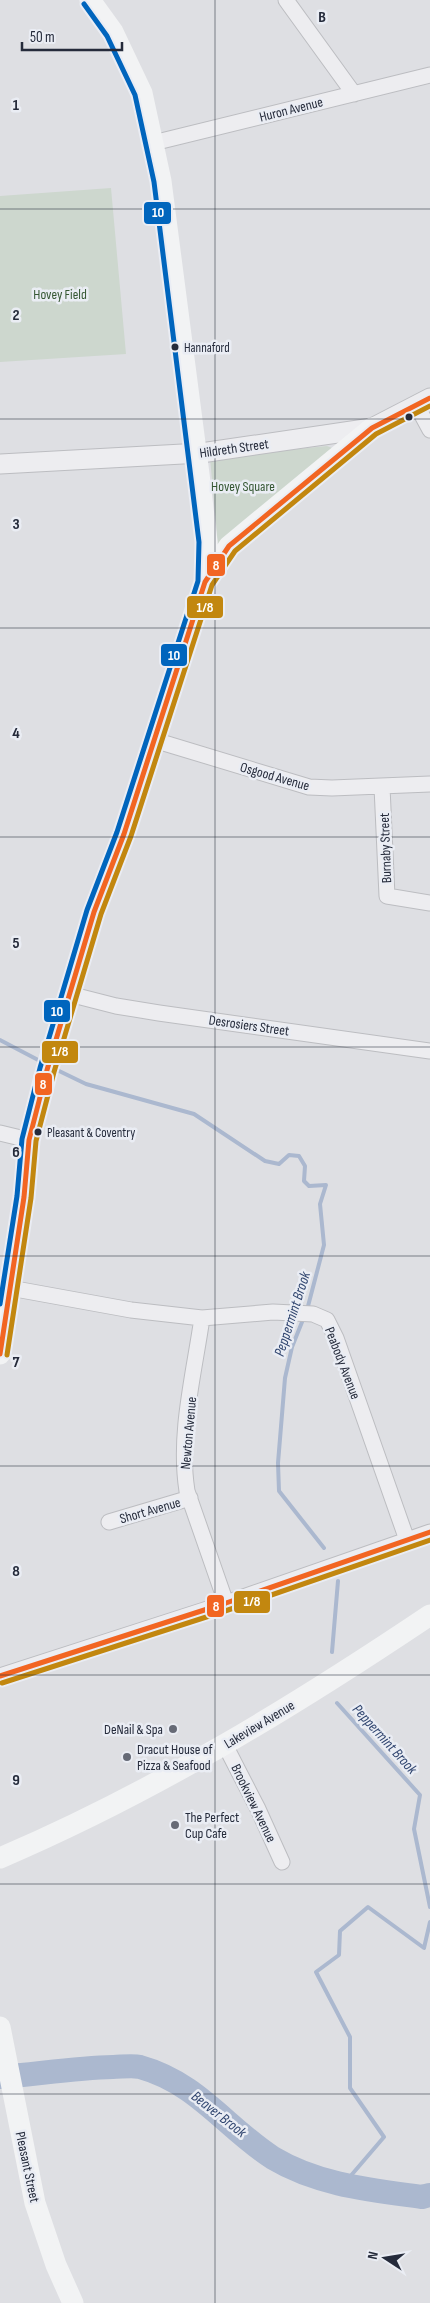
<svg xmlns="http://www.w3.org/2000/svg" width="430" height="2303" font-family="'Sofia Sans Condensed',sans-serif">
	<rect width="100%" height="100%" fill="#dedfe3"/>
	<path fill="#cdd7ce" d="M111 188 126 354 0 362V196Z
		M327 446 332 448 218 545 210 458Z"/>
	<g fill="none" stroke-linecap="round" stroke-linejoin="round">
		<path stroke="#abb8cf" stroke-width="4" d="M0 1040 42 1062
			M55 1069 86 1084 194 1114 265 1161 279 1164 289 1155 299 1156 305 1166 304 1181 309 1186 326 1185 320 1204 324 1245 307 1310
			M304 1317 292 1347 285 1378 278 1463 279 1491 324 1548
			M332 1652 338 1581
			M337 1703 420 1795 414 1829 430 1907
			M342 2186 384 2137 350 2088V2037L316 1972 339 1955 340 1931 368 1907 424 1948 430 1922"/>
		<path stroke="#abb8cf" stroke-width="24" d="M0 2077C38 2074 75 2068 113 2067 121 2067 132 2065 140 2067 198 2083 226 2128 273 2158 318 2185 371 2190 422 2197L430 2195"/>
		<defs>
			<path id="minor" d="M286 0 354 94
				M153 143 430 75
				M417 406 430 430
				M154 740 309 787 332 788 430 784
				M382 787 387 896 430 903
				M69 994 116 1006 159 1013 430 1051
				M0 1133 29 1140
				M10 1288 131 1310 202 1318 273 1312 313 1314 327 1320 336 1338 407 1540
				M202 1318C194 1374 178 1434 187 1491L226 1603
				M109 1522 190 1498
				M0 1676 226 1603 430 1532
				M225 1745 258 1809 282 1862"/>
			<path id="tertiary" d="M0 464 201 453 372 428 430 398"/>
		</defs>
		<use href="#minor" stroke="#bcbdc1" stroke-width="17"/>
		<use href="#tertiary" stroke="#bcbdc1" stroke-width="21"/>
		<use href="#minor" stroke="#ededf0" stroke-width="15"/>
		<use href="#tertiary" stroke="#ededf0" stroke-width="19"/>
		<path stroke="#f2f3f4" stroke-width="21" d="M205 582 229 546 372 428
			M0 1354 24 1197 29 1140 47 1070 94 912 124 834 205 582 207 542 199 474 161 181 142 93 113 32 90 0
			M0 1858C152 1793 293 1707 430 1615
			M0 2027 35 2203 56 2265 73 2303"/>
		<defs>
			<path id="bus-1" d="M0 1354 24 1197 29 1140 47 1070 94 912 124 834 205 582 229 546 372 428 430 398
				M0 1676 226 1603 430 1532"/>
			<path id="bus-2" d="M7 1355 31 1198 36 1141 54 1072 101 914 131 836 212 585 235 551 376 434 430 406
				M2 1683 228 1610 430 1540"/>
			<path id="bus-3" d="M0 1304 17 1196 22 1139 40 1068 87 910 117 832 198 581 199 542 154 182 135 95 107 36 84 4"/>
		</defs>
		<use href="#bus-1" stroke="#eaedf4" stroke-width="9"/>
		<use href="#bus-2" stroke="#eaedf4" stroke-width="9"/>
		<use href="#bus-3" stroke="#eaedf4" stroke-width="9"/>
		<use href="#bus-1" stroke="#f26522" stroke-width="5"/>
		<use href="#bus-2" stroke="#c2870f" stroke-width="5"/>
		<use href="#bus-3" stroke="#0065bd" stroke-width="5"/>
	</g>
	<path fill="none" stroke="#252b3b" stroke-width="1" stroke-opacity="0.55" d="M215 0V2303M0 209H430M0 419H430M0 628H430M0 837H430M0 1047H430M0 1256H430M0 1466H430M0 1675H430M0 1884H430M0 2094H430"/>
	<g fill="#252b3b" stroke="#eaedf4" stroke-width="2">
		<circle cx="175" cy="347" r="4.5"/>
		<circle cx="409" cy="417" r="4.5"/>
		<circle cx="38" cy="1132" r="4.5"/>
	</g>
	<g fill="#666a76" stroke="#eaedf4" stroke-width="2">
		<circle cx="173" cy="1729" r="5"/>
		<circle cx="127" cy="1757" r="5"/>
		<circle cx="175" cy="1825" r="5"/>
	</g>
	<g text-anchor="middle" stroke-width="5" stroke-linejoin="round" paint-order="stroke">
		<g font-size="13" fill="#252b3b" stroke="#eaedf4" text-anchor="start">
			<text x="184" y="352">Hannaford</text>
			<text x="47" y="1137">Pleasant &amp; Coventry</text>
		</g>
		<g font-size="14" fill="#252b3b" stroke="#eaedf4">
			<text transform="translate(291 109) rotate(-14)" y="5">Huron Avenue</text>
			<text transform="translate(234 448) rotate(-8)" y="5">Hildreth Street</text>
			<text transform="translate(275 776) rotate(16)" y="5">Osgood Avenue</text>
			<text transform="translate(385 848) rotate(-92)" y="5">Burnaby Street</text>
			<text transform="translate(249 1025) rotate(8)" y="5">Desrosiers Street</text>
			<text transform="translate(343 1363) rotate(69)" y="5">Peabody Avenue</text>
			<text transform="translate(188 1433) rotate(-85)" y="5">Newton Avenue</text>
			<text transform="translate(150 1510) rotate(-16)" y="5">Short Avenue</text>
			<text transform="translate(259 1724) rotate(-31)" y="5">Lakeview Avenue</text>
			<text transform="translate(254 1803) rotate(64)" y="5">Brookview Avenue</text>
			<text transform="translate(28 2167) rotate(78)" y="5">Pleasant Street</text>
		</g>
		<g font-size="14" fill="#355733" stroke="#eaedf4">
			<text x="60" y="299">Hovey Field</text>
			<text x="243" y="491">Hovey Square</text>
		</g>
		<g font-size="14" fill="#252b3b" stroke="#eaedf4" text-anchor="start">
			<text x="163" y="1734" text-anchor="end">DeNail &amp; Spa</text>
			<text x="137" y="1754">Dracut House of<tspan x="137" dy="16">Pizza &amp; Seafood</tspan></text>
			<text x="185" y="1822">The Perfect<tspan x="185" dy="16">Cup Cafe</tspan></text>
		</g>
		<g font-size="15" font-style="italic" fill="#30456f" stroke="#eaedf4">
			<text transform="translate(292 1314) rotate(-72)" y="5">Peppermint Brook</text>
			<text transform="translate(385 1739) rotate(48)" y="5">Peppermint Brook</text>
			<text transform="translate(219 2114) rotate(38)" y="5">Beaver Brook</text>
		</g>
	</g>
	<g font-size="16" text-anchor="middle" font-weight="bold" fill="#252b3b" stroke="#eaedf4" stroke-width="5" stroke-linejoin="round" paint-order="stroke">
		<text x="322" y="22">B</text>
		<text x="16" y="110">1</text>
		<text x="16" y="320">2</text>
		<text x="16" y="529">3</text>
		<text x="16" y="738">4</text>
		<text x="16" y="948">5</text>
		<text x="16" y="1157">6</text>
		<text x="16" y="1367">7</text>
		<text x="16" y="1576">8</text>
		<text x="16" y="1785">9</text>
	</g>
	<g stroke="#eaedf4" stroke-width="2">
		<rect x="143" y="201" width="29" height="24" rx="5" fill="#0065bd"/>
		<rect x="206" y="553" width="20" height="24" rx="5" fill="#f26522"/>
		<rect x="186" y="595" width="38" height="24" rx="5" fill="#c2870f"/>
		<rect x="160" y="643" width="28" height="24" rx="5" fill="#0065bd"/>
		<rect x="43" y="999" width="28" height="24" rx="5" fill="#0065bd"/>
		<rect x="41" y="1040" width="38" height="24" rx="5" fill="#c2870f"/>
		<rect x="34" y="1072" width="19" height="24" rx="5" fill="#f26522"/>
		<rect x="233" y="1590" width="38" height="24" rx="5" fill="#c2870f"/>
		<rect x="206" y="1594" width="19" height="24" rx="5" fill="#f26522"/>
	</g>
	<g font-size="14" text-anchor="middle" font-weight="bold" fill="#fff">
		<text x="158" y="217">10</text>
		<text x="216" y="570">8</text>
		<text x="205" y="612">1/8</text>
		<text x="174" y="660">10</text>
		<text x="57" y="1016">10</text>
		<text x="60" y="1056">1/8</text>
		<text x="43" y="1089">8</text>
		<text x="252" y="1606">1/8</text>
		<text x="216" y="1611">8</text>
	</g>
	<g transform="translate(385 2258) rotate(282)" stroke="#eaedf4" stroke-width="4" paint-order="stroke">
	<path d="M0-4L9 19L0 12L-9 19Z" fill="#252b3b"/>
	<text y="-8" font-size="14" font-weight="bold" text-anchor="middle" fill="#252b3b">N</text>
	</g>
	<path d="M22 42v8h100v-8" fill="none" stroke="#252b3b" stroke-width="2.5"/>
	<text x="30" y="42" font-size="15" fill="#252b3b" stroke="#eaedf4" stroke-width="4" paint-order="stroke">50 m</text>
</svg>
